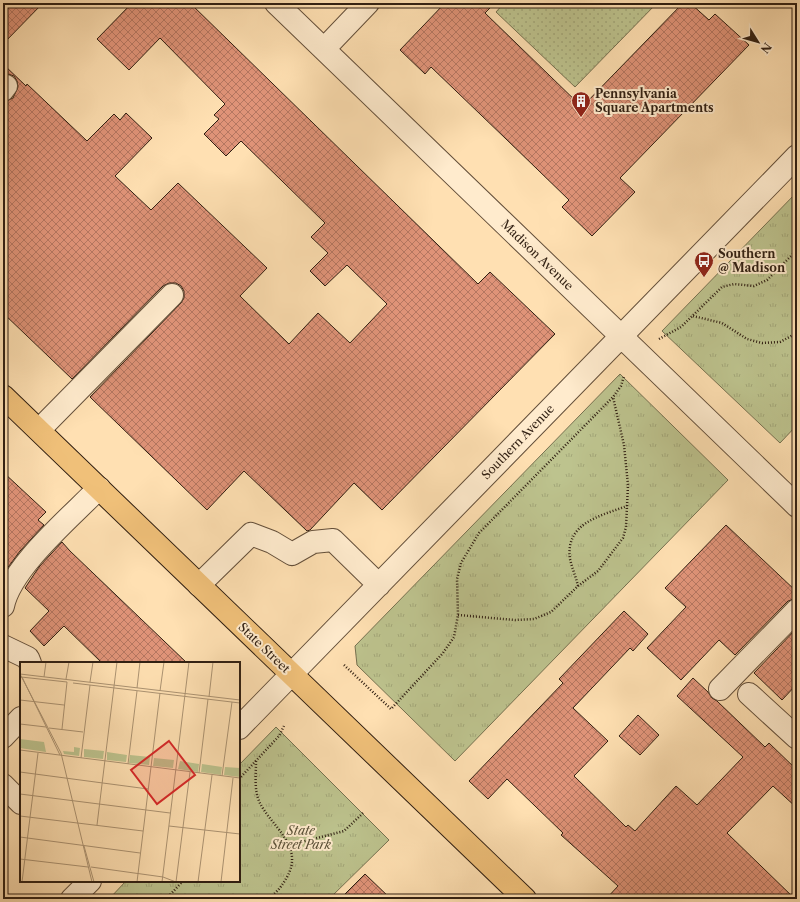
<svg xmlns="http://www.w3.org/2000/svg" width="800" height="902" font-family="'Libre Caslon Text',serif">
	<defs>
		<pattern id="grass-dots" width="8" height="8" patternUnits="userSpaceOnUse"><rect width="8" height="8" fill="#bdc38e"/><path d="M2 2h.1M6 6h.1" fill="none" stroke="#a3a779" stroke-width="1.8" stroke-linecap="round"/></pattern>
		<pattern id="park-tufts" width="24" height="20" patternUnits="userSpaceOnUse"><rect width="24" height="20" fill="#bdc38e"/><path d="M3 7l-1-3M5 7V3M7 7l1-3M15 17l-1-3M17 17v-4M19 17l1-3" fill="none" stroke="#a3a779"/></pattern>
		<pattern id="building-cross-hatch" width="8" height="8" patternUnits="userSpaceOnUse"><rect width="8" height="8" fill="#df9378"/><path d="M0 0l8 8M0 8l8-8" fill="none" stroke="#b57761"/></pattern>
	</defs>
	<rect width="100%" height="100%" fill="#ffe0b2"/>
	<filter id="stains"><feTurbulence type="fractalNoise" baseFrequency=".005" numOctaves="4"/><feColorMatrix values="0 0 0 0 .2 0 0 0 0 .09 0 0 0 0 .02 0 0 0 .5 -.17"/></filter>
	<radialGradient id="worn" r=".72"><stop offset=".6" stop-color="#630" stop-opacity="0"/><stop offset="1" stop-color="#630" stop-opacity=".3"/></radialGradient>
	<path fill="url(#grass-dots)" stroke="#767150" d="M504 3H657L575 87 496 12Z"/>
	<path fill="url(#park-tufts)" stroke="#767150" d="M797 192V425L780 443 662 331Z
		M620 374 728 480 455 761 357 665 355 646Z
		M276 727 389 840 329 899H109L126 881H239V765Z"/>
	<path fill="url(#building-cross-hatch)" stroke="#301f12" d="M10 3H43L3 44V10Z
		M132 3H190L478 284 490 272 555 334 382 510 354 483 310 530 307 531 244 471 207 510 90 397 181 303 184 298V291L181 286 176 283H169L163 286 72 379 3 313V102L13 98 18 87 17 81 14 76 8 74H3V64L26 86 27 84 87 141 114 114 120 120 126 113 152 138 115 176 151 210 178 183 267 268 240 296 289 344 318 313 350 343 387 304 347 265 325 286 310 271 328 253 311 237 325 223 241 141 226 156 204 134 219 119 214 115 225 104 160 38 129 70 97 39Z
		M445 3H495L485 13 582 107 683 3H690L709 20 715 14 749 45 620 178 635 192 592 236 562 207 569 200 506 139 431 67 425 74 400 50Z
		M3 472 46 512 38 520 44 525 20 551 6 570 3 567Z
		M726 525 797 592V598L788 601 735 655 719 640 681 680 647 648 686 607 665 588Z
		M62 542 70 551 187 663H102L64 626 44 646 30 631 49 611 25 588 39 567Z
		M624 611 648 634 633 651 630 648 573 708 608 741 574 776 626 827 628 825 635 831 676 786 697 805 743 757 677 696 693 678 708 692 712 698 717 701 765 747 769 743 797 770V808L773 786 727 833 795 899H606L618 886 561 835 563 833 507 779 488 799 469 781 563 683 559 679Z
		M797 628V684L782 700 754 673Z
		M638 715 659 735 640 755 619 736Z
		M365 874 391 899H340Z"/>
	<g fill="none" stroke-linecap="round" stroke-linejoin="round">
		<defs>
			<path id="minor" d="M276 3 797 506
				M324 49 368 3
				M3 90 6 86
				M39 430 172 295
				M199 585 251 534 272 542 292 554 313 542 333 540 379 585
				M3 606C11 567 71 517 99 488
				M3 646 28 658 30 663
				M720 689 797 610
				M749 694 797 738
				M239 728 797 156
				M3 737 21 718
				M3 785 21 803
				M72 899 90 881"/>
			<path id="major" d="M3 396 525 899"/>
		</defs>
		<use href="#minor" stroke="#644f3a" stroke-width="24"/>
		<use href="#major" stroke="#301f12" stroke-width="24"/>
		<path stroke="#301f12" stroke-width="2.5" stroke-dasharray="1 2" stroke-linecap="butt" d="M693 316 722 323 747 339 762 343 780 342 797 333
			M659 339 681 327 722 287 734 284 754 286 767 280 797 250
			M578 586C576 577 572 568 570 559 565 523 600 516 627 506
			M458 615 515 620 534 619 551 612 578 586 598 571 623 538 626 527 628 485 624 445 613 397
			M344 665 391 709 443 653 454 637 458 615 457 579 461 563 479 533 613 397 621 386 624 376
			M256 761C256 774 254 789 259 801 270 826 305 845 287 877 282 886 276 894 267 899
			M239 779 279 736 284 726
			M290 845 344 831 363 813
			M166 899 183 881"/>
		<use href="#minor" stroke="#ffebcd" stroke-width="22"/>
		<use href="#major" stroke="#f0c079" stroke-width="22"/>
	</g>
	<defs>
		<symbol id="building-pin" viewBox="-11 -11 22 30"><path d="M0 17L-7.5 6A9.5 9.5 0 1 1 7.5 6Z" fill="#8f2418" stroke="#ffebcd"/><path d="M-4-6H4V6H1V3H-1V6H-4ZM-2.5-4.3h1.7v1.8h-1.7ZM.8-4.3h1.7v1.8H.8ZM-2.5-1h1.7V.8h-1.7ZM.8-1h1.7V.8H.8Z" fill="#fff"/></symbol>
		<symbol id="bus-pin" viewBox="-11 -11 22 30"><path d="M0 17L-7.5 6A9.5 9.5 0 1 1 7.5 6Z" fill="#8f2418" stroke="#ffebcd"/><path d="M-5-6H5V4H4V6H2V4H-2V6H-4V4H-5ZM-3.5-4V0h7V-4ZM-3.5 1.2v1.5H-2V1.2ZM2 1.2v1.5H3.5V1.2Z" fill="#fff"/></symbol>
	</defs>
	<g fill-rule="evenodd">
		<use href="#building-pin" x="570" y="90" width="22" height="30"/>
		<use href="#bus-pin" x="693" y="250" width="22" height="30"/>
	</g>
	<g text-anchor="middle" stroke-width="4" stroke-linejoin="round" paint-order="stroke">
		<g font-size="12" font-weight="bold" fill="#301f12" stroke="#ffebcd" text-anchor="start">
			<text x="595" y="98">Pennsylvania<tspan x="595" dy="14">Square Apartments</tspan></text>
			<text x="718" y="258">Southern<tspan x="718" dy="14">@ Madison</tspan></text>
		</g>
		<g font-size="12" fill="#301f12" stroke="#ffebcd">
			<text transform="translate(537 255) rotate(44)" y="4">Madison Avenue</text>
			<text transform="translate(518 442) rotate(-46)" y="4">Southern Avenue</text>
			<text transform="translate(264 648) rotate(44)" y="4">State Street</text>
		</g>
		<g font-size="12" font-style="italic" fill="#5a5037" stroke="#ffebcd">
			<text x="301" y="835">State<tspan x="301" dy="14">Street Park</tspan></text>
		</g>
	</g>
	<g transform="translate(20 662)">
		<rect width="220" height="220" fill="#ffe0b2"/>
		<path d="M0 77 24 80 26 90 0 86ZM54 85 60 86 59 94 44 92 43 89 54 90ZM64 87 84 89 83 97 64 95ZM87 90 107 93 106 100 87 98ZM110 93 130 95 129 103 109 101ZM134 96 154 98 153 106 133 104ZM160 99 179 102 178 110 158 107ZM182 102 202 105 201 113 181 110ZM205 105 220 106V115L204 113Z" fill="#bdc38e"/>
		<path fill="none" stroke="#ac9372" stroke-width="1" d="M0 12 41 91 72 220M0 12 220 38M1 15 47 20M2 15 40 93M24 15 26 0M46 17 49 0M70 20 73 0M53 21 220 41M117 26 120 0M140 29 144 0M189 35 193 0M0 38 44 43M0 62 26 65M29 66 63 70M42 67 47 20M0 88 220 116M61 96 70 23M108 102 117 29M0 110 128 127M179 111 188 37M202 114 212 40M0 132 150 151M0 154 123 169M77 163 97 0M149 164 220 172M0 175 120 191M64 184 74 220M0 197 68 205M71 205 143 215 156 220M2 220 18 91M117 220 140 31M142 220 169 0M156 220 170 110M178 220 192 113M201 220 213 116"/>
		<path fill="#d62828" fill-opacity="0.15" stroke="#d62828" stroke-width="2" d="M149 79 175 113 137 142 111 108Z"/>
		<rect width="220" height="220" fill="none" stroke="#301f12" stroke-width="2"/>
	</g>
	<rect width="800" height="902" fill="none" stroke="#ffe0b2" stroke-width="16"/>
	<rect x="4" y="4" width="792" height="894" fill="none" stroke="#301f12" stroke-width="2"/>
	<rect x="8" y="8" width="784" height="886" fill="none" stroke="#301f12"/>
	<g transform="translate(758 42) rotate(127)" stroke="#ffebcd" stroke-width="3" paint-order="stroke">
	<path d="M0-3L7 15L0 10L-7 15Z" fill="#301f12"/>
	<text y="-6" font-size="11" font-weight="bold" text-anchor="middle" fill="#301f12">N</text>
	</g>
	<rect width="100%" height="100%" filter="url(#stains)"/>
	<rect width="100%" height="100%" fill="url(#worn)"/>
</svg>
